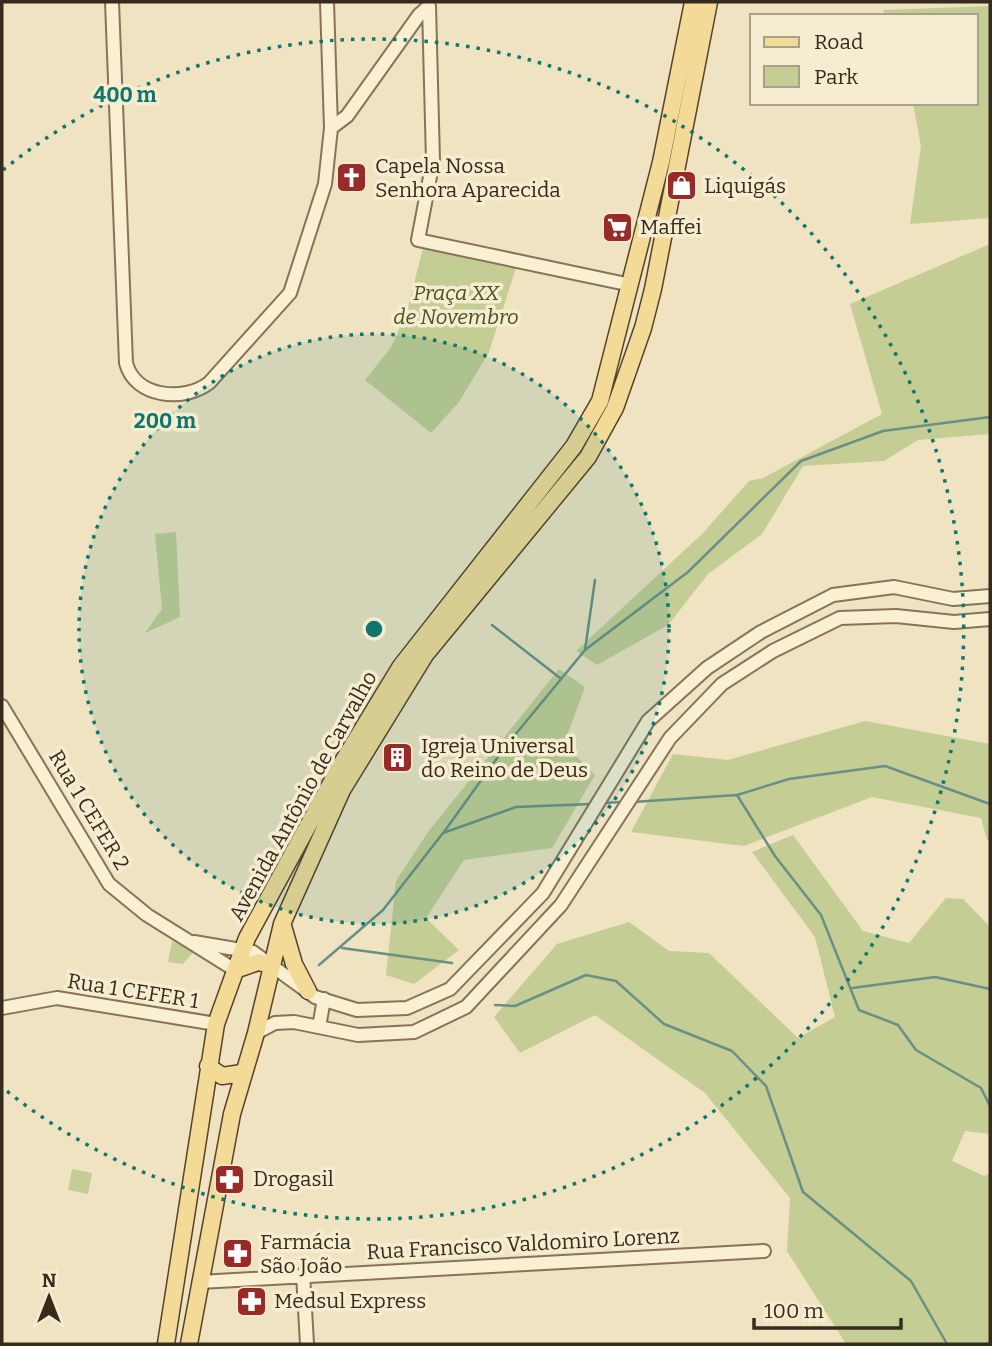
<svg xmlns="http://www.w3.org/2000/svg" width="992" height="1346" font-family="Bitter,serif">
	<rect width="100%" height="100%" fill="#efe3c1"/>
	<path fill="#c4cd94" d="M990 6V218L910 224 921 146 913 103H976V16H885L883 10Z
		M990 244V434L918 440 884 461 803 466 762 534 708 574 668 625 597 665 576 651 703 533 749 481 763 478 882 414 850 304Z
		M423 248 516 268 489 352 459 402 431 433 365 380 392 346 408 307Z
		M176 532 180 617 145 633 162 609 155 534Z
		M559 669 585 687 564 744 595 775 552 848 464 860 426 918 459 950 414 984 386 975 396 881 428 832Z
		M865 721 990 744V842L987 840 981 818 872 797 744 846 631 832 673 754 728 760Z
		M793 835 863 931 909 943 946 898 963 899 990 927V1134L965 1131 952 1161 984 1176 990 1174V1344H846L787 1251 790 1198 705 1093 595 1015 520 1053 494 1017 557 944 629 922 669 951 709 953 798 1038 835 1017 815 937 752 852Z
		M172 941 194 951 183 964 168 962Z
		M72 1169 92 1173 88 1194 68 1190Z"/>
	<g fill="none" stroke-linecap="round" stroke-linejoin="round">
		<path stroke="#6a8f87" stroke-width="2.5" d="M492 625 560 678
			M585 650 595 580
			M737 795 775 856 821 915 859 1010 898 1025 916 1050 981 1088 990 1106
			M633 802 737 795 789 779 885 766 990 804
			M601 803 623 802
			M444 832 505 747 585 650 688 572 801 461 883 431 990 417
			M342 948 452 963
			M319 965 383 910 443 833 516 807 591 804
			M852 988 935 977 990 989
			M495 1005 515 1006 586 975 616 981 664 1024 732 1051 766 1086 803 1192 911 1281 947 1344"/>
		<defs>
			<path id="minor" d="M112 2 126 363C135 398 184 402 209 383L290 293 325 184 331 128 327 2
				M429 6 433 161 418 240 631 285
				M331 128 347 116 419 15 429 6
				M2 706 109 884 147 915 235 970
				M194 942 253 952 315 997 357 1010 407 1008 450 989 543 893 648 721 707 668 761 632 833 595 894 587 953 599 990 596
				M2 1008 57 998 216 1024
				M319 1027 324 999
				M256 1033 275 1023 294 1022 358 1035 414 1032 466 1007 561 905 670 738 722 684 773 651 840 618 896 616 954 622 990 619
				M303 1274 307 1344
				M199 1282 764 1251"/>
			<path id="major" d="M283 926 294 964 308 991
				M235 970 258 962 272 965
				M208 1066 222 1076 242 1073
				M166 1344 216 1024 247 938 342 763 401 666 574 446 600 401 661 162 693 2
				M189 1344 232 1114 256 1033 282 924 342 790 425 655 588 457 615 408 643 328 653 289 709 2"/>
		</defs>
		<use href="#minor" stroke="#887358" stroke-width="16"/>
		<use href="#major" stroke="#56412d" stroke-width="19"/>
		<use href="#minor" stroke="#f9f0d4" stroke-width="12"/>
		<use href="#major" stroke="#f3da97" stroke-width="16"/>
	</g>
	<circle cx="374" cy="629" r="295" fill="#0f766e" fill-opacity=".12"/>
	<g fill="none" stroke="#0f766e" stroke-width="3.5" stroke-dasharray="3.5 7">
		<circle cx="374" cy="629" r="295"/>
		<path d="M3 170A590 590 0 1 1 3 1088"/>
	</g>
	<defs>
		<symbol id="church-square" viewBox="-11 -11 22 22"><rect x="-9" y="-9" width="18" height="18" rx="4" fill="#982b27" stroke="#f6ecd0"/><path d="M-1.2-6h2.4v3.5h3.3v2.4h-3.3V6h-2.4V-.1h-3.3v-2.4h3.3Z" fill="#fff"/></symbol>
		<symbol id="shop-square" viewBox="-11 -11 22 22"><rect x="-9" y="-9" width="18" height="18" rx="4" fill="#982b27" stroke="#f6ecd0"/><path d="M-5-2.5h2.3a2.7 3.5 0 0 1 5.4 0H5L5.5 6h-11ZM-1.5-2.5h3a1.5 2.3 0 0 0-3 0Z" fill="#fff"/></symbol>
		<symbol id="supermarket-square" viewBox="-11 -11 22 22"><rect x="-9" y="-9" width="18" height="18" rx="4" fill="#982b27" stroke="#f6ecd0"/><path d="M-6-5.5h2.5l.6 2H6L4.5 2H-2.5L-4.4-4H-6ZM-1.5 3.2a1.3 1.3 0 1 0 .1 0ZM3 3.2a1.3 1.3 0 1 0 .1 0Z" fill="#fff"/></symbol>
		<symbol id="building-square" viewBox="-11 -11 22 22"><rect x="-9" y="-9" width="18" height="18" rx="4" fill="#982b27" stroke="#f6ecd0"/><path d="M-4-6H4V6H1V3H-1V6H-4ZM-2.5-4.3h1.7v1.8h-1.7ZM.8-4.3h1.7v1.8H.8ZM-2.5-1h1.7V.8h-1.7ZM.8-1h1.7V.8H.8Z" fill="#fff"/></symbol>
		<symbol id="pharmacy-square" viewBox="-11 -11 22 22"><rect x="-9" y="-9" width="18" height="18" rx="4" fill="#982b27" stroke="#f6ecd0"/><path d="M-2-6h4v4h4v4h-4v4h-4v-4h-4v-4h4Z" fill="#fff"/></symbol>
	</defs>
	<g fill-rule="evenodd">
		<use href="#church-square" x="334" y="160" width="35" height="35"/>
		<use href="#shop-square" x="664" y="168" width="35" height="35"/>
		<use href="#supermarket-square" x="600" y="210" width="35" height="35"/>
		<use href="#building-square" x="380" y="740" width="35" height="35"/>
		<use href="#pharmacy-square" x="212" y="1162" width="35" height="35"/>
		<use href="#pharmacy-square" x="220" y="1236" width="35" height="35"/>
		<use href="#pharmacy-square" x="234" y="1284" width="35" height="35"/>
	</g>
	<g text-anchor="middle" stroke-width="7" stroke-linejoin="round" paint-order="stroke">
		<g font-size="21" fill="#372b1d" stroke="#f6ecd0" text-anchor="start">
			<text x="375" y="173">Capela Nossa<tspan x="375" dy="24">Senhora Aparecida</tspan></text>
			<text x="704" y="193">Liquigás</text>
			<text x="640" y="234">Maffei</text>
			<text x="421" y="753">Igreja Universal<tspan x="421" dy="24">do Reino de Deus</tspan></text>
			<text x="253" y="1186">Drogasil</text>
			<text x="260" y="1249">Farmácia<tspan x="260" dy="24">São João</tspan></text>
			<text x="274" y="1308">Medsul Express</text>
		</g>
		<g font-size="21" font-style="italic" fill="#465423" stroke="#f6ecd0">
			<text x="456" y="300">Praça XX<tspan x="456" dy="24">de Novembro</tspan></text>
		</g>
		<g font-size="21" fill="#372b1d" stroke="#f6ecd0">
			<text transform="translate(303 796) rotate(-61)" y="7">Avenida Antônio de Carvalho</text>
			<text transform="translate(89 810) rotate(59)" y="7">Rua 1 CEFER 2</text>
			<text transform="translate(133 991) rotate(9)" y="7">Rua 1 CEFER 1</text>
			<text transform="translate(523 1244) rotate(-3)" y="7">Rua Francisco Valdomiro Lorenz</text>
		</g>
	</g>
	<circle cx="374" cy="629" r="10" fill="#0f766e" stroke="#f6ecd0" stroke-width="3.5"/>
	<g font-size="21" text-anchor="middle" font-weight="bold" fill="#0f766e" stroke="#f6ecd0" stroke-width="7" stroke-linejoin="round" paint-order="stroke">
		<text x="125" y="102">400 m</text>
		<text x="165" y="428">200 m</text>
	</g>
	<rect width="992" height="1346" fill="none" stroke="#372b1d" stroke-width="7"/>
	<rect x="750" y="14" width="228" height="91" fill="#f6ecd0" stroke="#aa9f88" stroke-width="2"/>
	<rect x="764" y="37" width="35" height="10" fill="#f3da97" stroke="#aa9f88" stroke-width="2"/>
	<text x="814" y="49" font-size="21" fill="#372b1d">Road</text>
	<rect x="764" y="66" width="35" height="21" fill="#c4cd94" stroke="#aa9f88" stroke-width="2"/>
	<text x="814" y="84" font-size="21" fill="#372b1d">Park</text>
	<g transform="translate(49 1297)" stroke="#f6ecd0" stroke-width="5" paint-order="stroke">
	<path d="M0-5L12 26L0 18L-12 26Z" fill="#372b1d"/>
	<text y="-10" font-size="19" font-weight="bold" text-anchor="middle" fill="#372b1d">N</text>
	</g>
	<path d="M754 1318v10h147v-10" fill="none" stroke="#372b1d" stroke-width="3.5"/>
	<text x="764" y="1318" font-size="21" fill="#372b1d" stroke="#f6ecd0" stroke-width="5" paint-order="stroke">100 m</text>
</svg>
